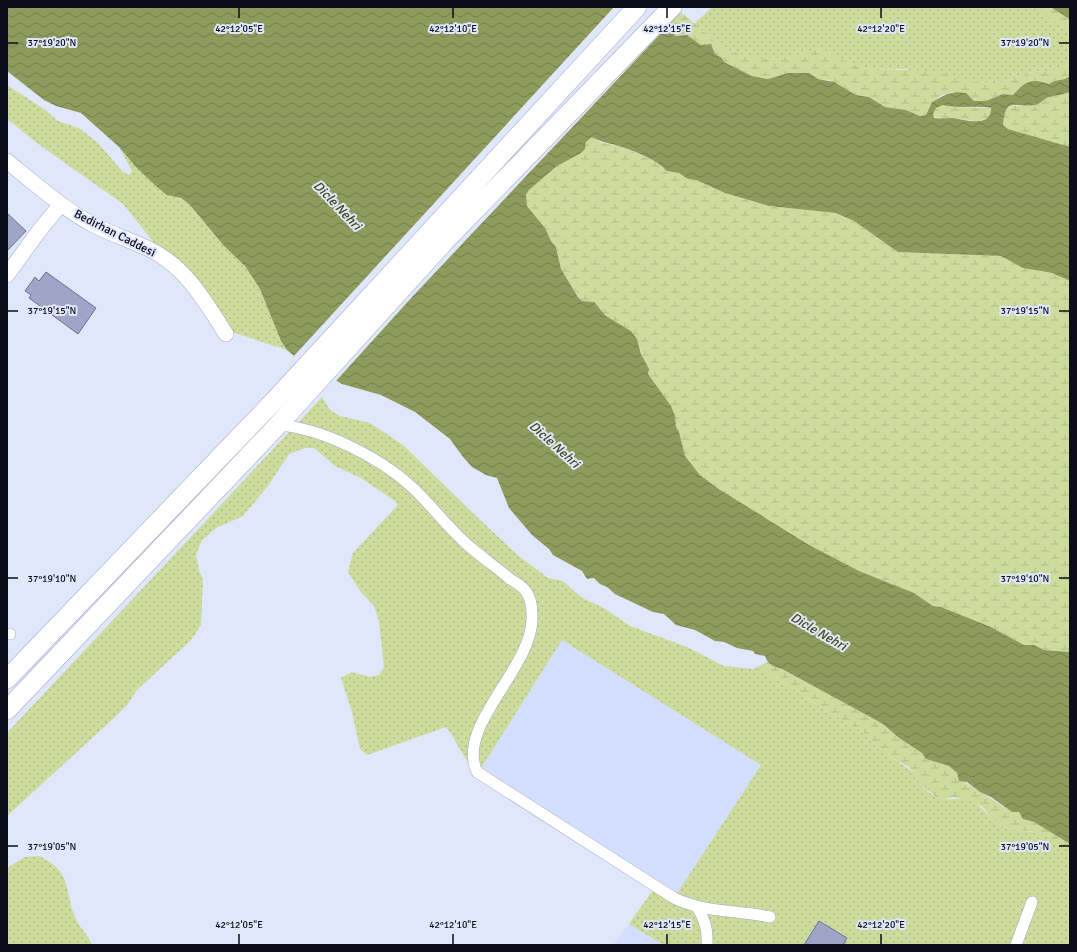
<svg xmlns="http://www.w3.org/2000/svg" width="1077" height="952" font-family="Signika,sans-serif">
	<defs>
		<pattern id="grass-dots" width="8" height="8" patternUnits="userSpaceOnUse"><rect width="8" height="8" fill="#cddb9d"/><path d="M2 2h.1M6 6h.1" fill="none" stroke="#afbb87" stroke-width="1.8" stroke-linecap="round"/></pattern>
		<pattern id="wetland-marsh" width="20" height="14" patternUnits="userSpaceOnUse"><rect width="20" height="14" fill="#cddb9d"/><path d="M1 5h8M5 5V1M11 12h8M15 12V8" fill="none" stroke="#afbb87"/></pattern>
		<pattern id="water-waves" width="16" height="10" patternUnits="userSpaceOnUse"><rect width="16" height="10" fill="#8e9b5c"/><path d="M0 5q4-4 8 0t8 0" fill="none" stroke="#727d4b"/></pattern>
	</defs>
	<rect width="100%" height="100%" fill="#e0e7fb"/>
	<path fill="#d4deff" d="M562 639 761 765 674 898 478 773Z
		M629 924 664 945H613Z"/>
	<path fill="url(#grass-dots)" d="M712 7H1030L1050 20 1070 30V64L1051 71 1032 72 1003 82 993 83 973 82 905 69 873 70 849 63 826 51 817 49 792 57 764 59 754 58 729 51 721 47 694 24Z
		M7 85 44 109 58 121 79 128 97 142 123 172 129 175 132 171 119 147 136 167 167 195 180 198 190 205 224 246 245 266 260 289 281 341 287 350 223 329 123 204 37 143 7 119Z
		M322 397 330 410 340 416 370 423 403 445 479 519 520 557 548 578 563 581 582 598 604 608 630 626 687 647 724 666 753 669 785 683 814 703 870 736 875 746 915 773C918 785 932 798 945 799 954 800 960 797 969 800 983 805 988 818 1000 825 1014 833 1029 829 1044 835 1053 839 1062 846 1070 852V945H664L629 924 655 887 674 898 761 765 562 640 478 773C463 760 458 742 446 727L367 755 360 749 352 712 341 678 352 672 370 677 379 675 384 667 379 621 374 606 360 591 348 572 353 553 398 505 395 501 361 478 335 466 314 448H305L289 454 268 486 243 516 216 528 202 540 196 555 199 570 203 580 201 625 191 640 136 691 127 705 115 717 7 816V733Z
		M39 856C74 872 63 891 76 919 80 929 89 935 92 945H7V868L25 857Z"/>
	<path fill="url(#wetland-marsh)" d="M1030 7C1049 7 1054 7 1070 19V30L1050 20Z
		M681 12 721 47 743 55 764 59 792 57 817 49 826 51 849 63 873 70H915L940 73 973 82 993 83 1003 82 1033 72 1051 71 1070 64V76C1064 81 1056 79 1049 84 1033 78 1024 82 1013 95L1003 94 986 101H974L966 93 952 92 942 95 932 102 926 115 920 116 906 110 885 107 869 97 856 95 829 80 818 79 809 73H788L768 79 763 78 752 76 724 62 722 58 715 54 714 49 708 44 701 45 687 35 676 36 665 29Z
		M1070 92V147L1008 129 1003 125C1006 96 1016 109 1035 105 1041 104 1044 98 1049 97 1056 95 1063 95 1070 92Z
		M943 105 953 107 991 108 992 114 988 118 979 121 933 117V114L936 108Z
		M592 137 600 142 623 147 662 165 667 171 679 173 688 179 696 180 708 186 744 199 769 206 836 213 854 221 898 252 1001 256 1042 272 1052 273 1070 281V652L1044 650 1034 645H1024L991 627 941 607 933 606 914 593 859 571 809 546 717 488 700 475 685 456 670 406 648 374 639 345 631 331 606 316 594 302 582 301 578 296 561 269 556 247 551 242 545 228 527 206 526 195 529 190 557 166 585 149 586 142Z
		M768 662 883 724 899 738 922 753 926 759 949 766 957 773 958 778 1012 812H1019L1023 819 1034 822 1070 844V852L1044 835 1029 831 1012 830 1000 825 991 818 983 807 969 800 953 797 945 799 936 797 918 782 915 773 910 768 881 751 875 746 870 736 814 703 785 683 753 669Z"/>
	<path fill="url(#water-waves)" fill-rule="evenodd" d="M7 7H675L681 12 666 29 676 36 687 35 701 45 711 44 715 54 722 58 724 62 752 76 768 79 788 73H809L818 79 834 82 856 95 869 97 885 107 906 110 920 116 926 115 932 102 947 94 957 92 966 93 974 101H986L1003 94 1013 95C1026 81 1031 78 1049 84 1056 79 1064 81 1070 76V92C1063 95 1056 95 1049 97 1044 98 1041 104 1035 105 1015 108 1006 95 1003 125L1008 129 1070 147V281L1052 273 1023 268 1001 256 898 252 854 221 836 213 769 206 725 193 696 180 688 179 679 173 667 171C659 161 634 151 622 147 611 143 602 143 592 137L586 142 585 149 581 153 557 166 529 190 526 195 527 206 545 228 551 241 556 247 561 269 578 297 582 301 594 302 606 316 631 331 637 339 641 354 649 369 648 374 671 406 675 416 676 427 679 432 685 456 700 475 717 488 809 545 859 571 914 593 933 606 941 607 991 627 1024 645H1034L1044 650 1070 652V844L1034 822 1023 819 1019 812H1012L991 797 980 792 967 782 959 781 957 773 949 766 926 759 922 753 899 738 883 724 782 669C773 666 768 665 765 656L755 654 753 651 737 648 724 642 715 641 695 630 676 625 664 614 653 612 615 594 607 587 600 584 594 578 587 579 582 571 553 555 549 549 532 535 509 508 497 478 486 475 472 467 463 457 450 439 415 412 381 395 342 384 294 356 287 350 281 341 260 289 245 266 224 246 190 205 181 198 167 195 157 187 136 167 119 147 81 113 56 106 44 100 7 71ZM943 105C959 109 976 105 991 108 992 128 965 120 953 118 946 118 940 119 934 118L933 114 936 108Z
		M1050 7H1070V19Z"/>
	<path fill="#e0e7fb" d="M614 7H675L681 12 413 296 335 382 293 357Z"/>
	<path fill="#9da6c6" stroke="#6a7290" d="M7 213 26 231 7 251Z
		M46 272 96 308 78 334 29 298 31 295 25 291 35 277 39 281Z
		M819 921 847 938 843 945H804Z"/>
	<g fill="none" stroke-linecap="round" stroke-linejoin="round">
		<defs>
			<path id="street" d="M278 425C322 428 381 458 413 488 433 507 449 529 470 547 483 558 497 568 510 579 515 582 521 585 525 590 530 596 532 607 532 615 535 667 455 725 477 772L674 898C705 913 737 910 770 917
				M7 634H10
				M697 907C705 920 708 930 707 945
				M1016 945 1032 902"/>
			<path id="secondary" d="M7 161C34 183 60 206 90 223 109 233 130 240 149 249 185 266 205 301 226 334
				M7 275 39 231 61 204"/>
			<path id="highway" d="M7 679 274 401 637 7
				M7 710 278 425 445 241 672 7"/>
		</defs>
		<use href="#street" stroke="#9ea7c7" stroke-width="12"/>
		<use href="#secondary" stroke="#9ea7c7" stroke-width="16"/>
		<use href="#highway" stroke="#9ea7c7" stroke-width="20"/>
		<use href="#street" stroke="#fff" stroke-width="11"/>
		<use href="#secondary" stroke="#fff" stroke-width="15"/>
		<use href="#highway" stroke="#fff" stroke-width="19"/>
	</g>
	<path fill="none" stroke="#0b0e19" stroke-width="1.5" d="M239 8V18M453 8V18M667 8V18M881 8V18M8 43H18M1059 43H1069M8 311H18M1059 311H1069M8 578H18M1059 578H1069M8 846H18M1059 846H1069M239 934V944M453 934V944M667 934V944M881 934V944"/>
	<g text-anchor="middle" stroke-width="4" stroke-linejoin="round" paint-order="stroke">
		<g font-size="12" fill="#0b0e19" stroke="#e0e7fb">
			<text transform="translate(115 233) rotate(27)" y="4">Bedirhan Caddesi</text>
		</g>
		<g font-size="13" font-style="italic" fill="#414a1a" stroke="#e0e7fb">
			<text transform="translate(338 205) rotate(46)" y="5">Dicle Nehri</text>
			<text transform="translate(555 444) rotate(42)" y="5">Dicle Nehri</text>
			<text transform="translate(819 631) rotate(30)" y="5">Dicle Nehri</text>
		</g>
	</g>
	<g font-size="10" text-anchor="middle" fill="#0b0e19" stroke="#e0e7fb" stroke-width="4" stroke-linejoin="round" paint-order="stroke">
		<text x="239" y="32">42°12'05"E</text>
		<text x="453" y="32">42°12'10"E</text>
		<text x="667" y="32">42°12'15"E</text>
		<text x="881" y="32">42°12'20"E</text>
		<text x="52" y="46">37°19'20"N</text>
		<text x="1025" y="46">37°19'20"N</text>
		<text x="52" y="314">37°19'15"N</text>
		<text x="1025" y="314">37°19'15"N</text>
		<text x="52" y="582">37°19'10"N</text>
		<text x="1025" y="582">37°19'10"N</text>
		<text x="52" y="850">37°19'05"N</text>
		<text x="1025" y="850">37°19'05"N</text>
		<text x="239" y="928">42°12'05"E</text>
		<text x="453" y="928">42°12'10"E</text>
		<text x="667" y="928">42°12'15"E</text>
		<text x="881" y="928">42°12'20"E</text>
	</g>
	<rect width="1077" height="952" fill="none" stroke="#0b0e19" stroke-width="16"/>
</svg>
